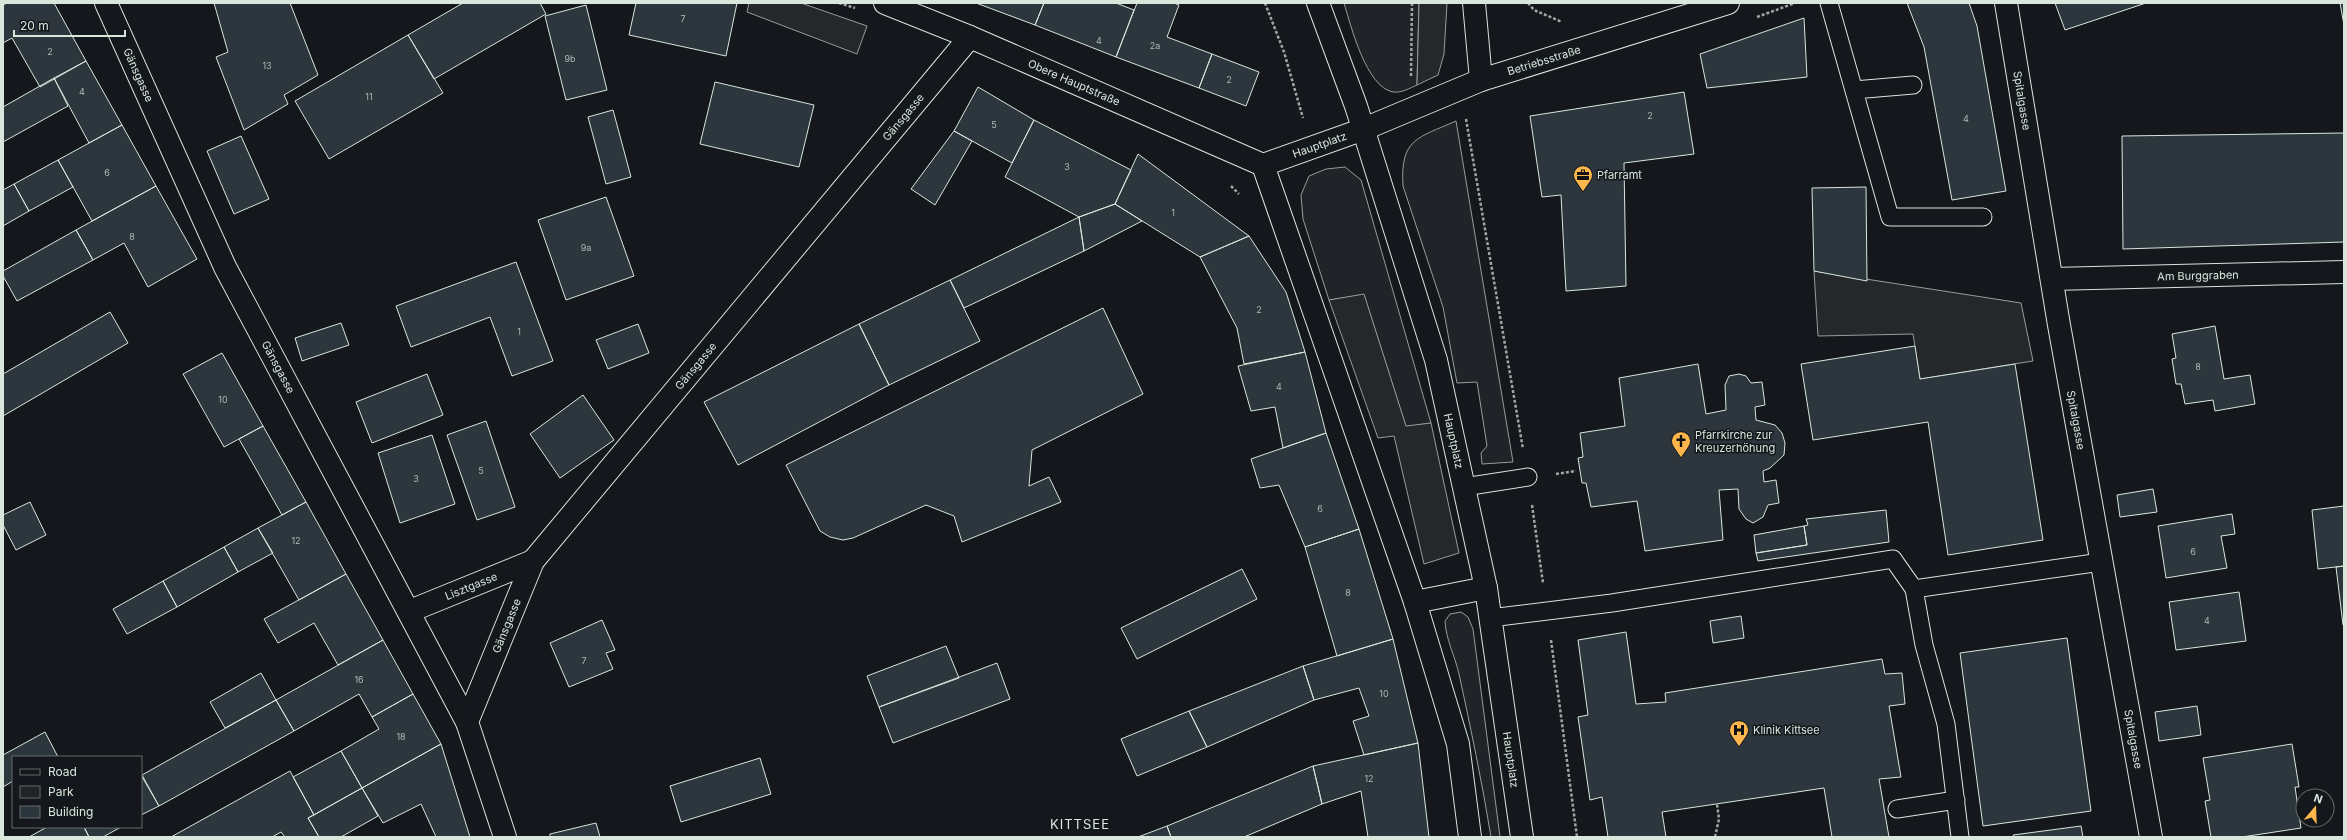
<svg xmlns="http://www.w3.org/2000/svg" width="2347" height="840" font-family="Inter,sans-serif">
	<rect width="100%" height="100%" fill="#14181c"/>
	<path fill="#202428" stroke="#939e99" d="M1344 3H1419L1417 85C1410 88 1402 93 1393 92 1366 87 1351 26 1344 3Z
		M1456 121 1513 462 1482 464 1481 453 1487 446 1477 382 1457 383 1443 307 1403 186C1400 138 1418 138 1456 121Z
		M1345 167 1361 180 1431 423 1406 427 1364 295 1329 300 1303 219 1301 195 1309 176 1326 169Z
		M1461 612 1468 617 1473 629 1500 837H1491C1482 782 1471 729 1459 674 1455 656 1446 640 1445 621L1450 614Z"/>
	<path fill="#24282b" stroke="#939e99" d="M749 3H801L867 26 857 54 747 12Z
		M1419 3H1447L1444 54 1438 75 1417 85Z
		M1814 271 2021 303 2033 361 1920 379 1913 334 1818 336Z
		M1364 294 1406 426 1431 423 1459 553 1424 564 1394 436 1378 438 1329 300Z"/>
	<path fill="#2c363c" stroke="#d8e6dc" d="M7 3H54L86 61 40 87 12 38 3 43V5Z
		M214 3H290L318 75 284 95 288 104 244 130 216 57 228 52Z
		M463 3H540L546 14 434 79 408 35Z
		M636 3H737L726 56 629 35Z
		M976 3H1044L1035 25Z
		M1044 3H1116L1134 10 1116 57 1035 25Z
		M1137 3H1174L1179 5 1167 37 1212 54 1199 88 1116 57Z
		M1907 3H1969L1977 26 2006 191 1952 200 1924 47Z
		M2055 3H2146L2065 30Z
		M2340 3H2344V25Z
		M586 5 607 90 566 100 545 16Z
		M1804 18 1807 77 1707 88 1700 54Z
		M408 35 443 93 329 159 295 101Z
		M1212 54 1259 72 1246 106 1199 88Z
		M86 61 122 125 89 143 54 78Z
		M54 78 68 106 3 142V107Z
		M715 82 814 105 799 167 700 144Z
		M978 87 1034 120 1012 163 954 131Z
		M1684 92 1694 154 1624 163 1626 286 1566 291 1561 195 1542 197 1530 116Z
		M613 110 631 177 606 184 588 117Z
		M1034 120 1131 170 1115 204 1079 217 1005 177Z
		M122 125 156 186 92 221 58 160Z
		M954 131 972 141 935 205 911 189Z
		M2344 133V242L2123 249 2122 136Z
		M241 136 269 199 234 214 207 151Z
		M1138 154 1249 236 1200 257 1115 204Z
		M58 160 73 187 29 211 14 184Z
		M14 184 29 211 3 226V190Z
		M156 186 197 259 148 287 124 243 93 260 76 230Z
		M1866 187 1867 281 1814 271 1812 188Z
		M606 197 634 276 566 300 538 220Z
		M1115 204 1142 221 1084 251 1079 217Z
		M1079 217 1084 251 964 308 950 280Z
		M76 230 93 260 17 301 3 276V271Z
		M1249 236 1286 292 1305 352 1244 364 1237 328 1200 257Z
		M516 262 553 361 512 376 490 317 411 347 396 306Z
		M950 280 980 341 889 385 859 324Z
		M1103 308 1143 394 1032 450 1029 486 1049 477 1061 502 962 542 954 516 926 505 853 538 843 540 830 537 820 531 786 465Z
		M110 312 128 343 3 416V374Z
		M341 323 349 345 302 361 295 338Z
		M638 324 649 353 608 369 596 340Z
		M859 324 889 385 738 465 704 402Z
		M2215 326 2224 379 2250 375 2255 404 2215 411 2213 400 2185 404 2181 384H2176L2172 359 2176 358 2172 334Z
		M1915 346 1920 379 2015 364 2043 540 1948 555 1928 422 1813 440 1801 364Z
		M1305 352 1326 433 1283 448 1275 407 1251 411 1238 366Z
		M222 353 263 426 224 447 183 374Z
		M1698 364 1706 414 1726 410 1725 385 1729 376 1739 374 1746 376 1751 383 1762 382 1765 405 1755 407 1756 420 1775 425 1782 433 1785 443 1784 455 1770 468 1763 471 1764 482 1776 480 1779 503 1768 505 1763 517 1753 523 1746 519 1739 509 1738 489 1719 490 1723 540 1645 551 1637 501 1591 507 1586 483H1582L1578 458 1583 457 1580 433 1625 426 1619 378Z
		M427 374 443 415 372 443 356 402Z
		M583 395 614 440 560 478 530 434Z
		M486 421 515 507 477 520 447 435Z
		M263 426 306 502 282 515 239 439Z
		M1326 433 1359 529 1305 547 1279 485 1260 488 1251 459Z
		M432 435 455 504 400 523 378 453Z
		M2153 489 2157 512 2120 517 2117 495Z
		M30 502 46 535 16 550 3 525V515Z
		M306 502 346 574 299 600 258 528Z
		M2344 506V566L2318 569 2312 510Z
		M1886 510 1889 542 1758 561 1756 553 1807 545 1804 526 1808 525 1806 519Z
		M2232 514 2235 534 2221 536 2227 568 2166 578 2158 526Z
		M1804 526 1807 545 1756 553 1754 535Z
		M258 528 273 553 238 572 224 547Z
		M1359 529 1393 639 1337 656 1305 547Z
		M224 547 238 572 177 607 163 581Z
		M2344 566V625H2343L2336 567Z
		M1242 569 1257 599 1137 659 1121 628Z
		M346 574 383 640 338 665 314 623 278 643 264 619Z
		M163 581 177 607 127 634 113 609Z
		M2239 592 2246 641 2176 650 2169 602Z
		M1741 616 1744 638 1713 643 1710 621Z
		M602 620 615 650 606 653 613 669 569 687 550 643Z
		M1626 632 1636 704 1666 702 1665 693 1882 659 1885 674 1902 673 1905 704 1889 706 1901 777 1879 779 1889 837H1832L1824 788 1662 812 1666 837H1608L1602 797 1590 800 1578 717 1588 715 1578 640Z
		M2067 638 2091 811 1983 826 1960 653Z
		M1393 639 1418 743 1364 755 1353 721 1369 716 1359 688 1314 700 1303 666Z
		M383 640 413 694 372 717 359 694 294 731 276 700Z
		M946 646 959 678 879 707 867 676Z
		M997 663 1010 699 893 743 879 707Z
		M1303 666 1314 700 1207 747 1189 711Z
		M261 673 276 700 225 728 210 702Z
		M413 694 441 744 362 788 341 751 379 729 372 717Z
		M276 700 294 731 159 806 142 775Z
		M2197 706 2201 735 2159 741 2155 712Z
		M1189 711 1207 747 1137 776 1121 739Z
		M45 732 58 757H13V781L3 787V755Z
		M1418 743 1429 837H1368L1361 791 1322 804 1313 766Z
		M441 744 470 837H436L421 804 383 823 362 788Z
		M2292 744 2299 787H2295L2301 828 2242 837H2211L2205 801 2210 800 2203 758Z
		M341 751 362 788 314 815 293 777Z
		M760 758 771 794 681 822 670 786Z
		M1313 766 1322 804 1244 837H1171L1167 826Z
		M290 771 314 815 308 818 319 837H285L281 832 272 837H171Z
		M141 775 159 806 141 815Z
		M362 788 378 816 341 837H319L308 818Z
		M596 823 600 837H550V834Z
		M1167 826 1171 837H1138Z
		M2081 826 2083 837H2014L2013 835Z
		M47 827H84L89 837H29Z
		M84 827H121L103 837H89Z"/>
	<g fill="none" stroke-linecap="round" stroke-linejoin="round">
		<defs>
			<path id="lane" d="M1829 3 1890 217H1983
				M1854 90 1913 85
				M1464 487 1528 477
				M1914 589 1924 645 1946 724 1960 837
				M1490 618 1612 603 1893 559 1914 589 2101 562
				M1897 809 1956 800"/>
			<g id="street">
				<path id="s1" d="M106 3 225 267 467 722 505 837"/>
				<path id="s2" d="M885 3 970 37 1263 165"/>
				<path d="M1474 3 1481 80"/>
				<path id="s3" d="M2006 3 2059 325 2151 837"/>
				<path d="M1263 165 1415 602 1458 744 1470 837"/>
				<path id="s4" d="M1263 165 1364 129 1481 80 1728 3"/>
				<path id="s5" d="M2052 279 2344 272"/>
				<path d="M1415 602 1486 588"/>
				<path id="s6" d="M410 611 533 561"/>
				<path id="s7" d="M467 722 533 561 970 37"/>
			</g>
			<g id="secondary">
				<path id="s8" d="M1318 3 1356 106 1436 360 1486 588 1522 837"/>
			</g>
		</defs>
		<use href="#lane" stroke="#d8e6dc" stroke-width="19"/>
		<use href="#street" stroke="#d8e6dc" stroke-width="24"/>
		<use href="#secondary" stroke="#d8e6dc" stroke-width="24"/>
		<path stroke="#9da8a2" stroke-width="2.5" stroke-dasharray="3 2" stroke-linecap="butt" d="M839 3 855 8
			M1265 3 1284 52 1303 118
			M1528 3 1534 10 1562 22
			M1757 17 1795 3
			M1411 76 1412 3
			M1466 119 1523 449
			M1231 186 1239 194
			M1556 474 1576 471
			M1532 505 1543 583
			M1551 640 1577 837
			M1715 837 1719 819 1717 804"/>
		<use href="#lane" stroke="#14181c" stroke-width="17"/>
		<use href="#street" stroke="#14181c" stroke-width="22"/>
		<use href="#secondary" stroke="#14181c" stroke-width="22"/>
	</g>
	<defs>
		<symbol id="office-pin" viewBox="-11 -11 22 30"><path d="M0 17L-7.5 6A9.5 9.5 0 1 1 7.5 6Z" fill="#ffb74d" stroke="#14181c"/><path d="M-6-3h4V-5.5h4V-3h4V5H-6ZM-1-4.5V-3h2v-1.5ZM-6 0V1H6V0Z" fill="#111"/></symbol>
		<symbol id="church-pin" viewBox="-11 -11 22 30"><path d="M0 17L-7.5 6A9.5 9.5 0 1 1 7.5 6Z" fill="#ffb74d" stroke="#14181c"/><path d="M-1.2-6h2.4v3.5h3.3v2.4h-3.3V6h-2.4V-.1h-3.3v-2.4h3.3Z" fill="#111"/></symbol>
		<symbol id="hospital-pin" viewBox="-11 -11 22 30"><path d="M0 17L-7.5 6A9.5 9.5 0 1 1 7.5 6Z" fill="#ffb74d" stroke="#14181c"/><path d="M-5-5h3v3.5h4V-5h3V5h-3V1.5h-4V5h-3Z" fill="#111"/></symbol>
	</defs>
	<g fill-rule="evenodd">
		<use href="#office-pin" x="1572" y="164" width="22" height="30"/>
		<use href="#church-pin" x="1670" y="430" width="22" height="30"/>
		<use href="#hospital-pin" x="1728" y="719" width="22" height="30"/>
	</g>
	<g text-anchor="middle" stroke-width="3" stroke-linejoin="round" paint-order="stroke">
		<g font-size="9" fill="#adbab4">
			<text x="683" y="22">7</text>
			<text x="1099" y="44">4</text>
			<text x="1155" y="49">2a</text>
			<text x="50" y="55">2</text>
			<text x="570" y="62">9b</text>
			<text x="267" y="69">13</text>
			<text x="1229" y="83">2</text>
			<text x="82" y="95">4</text>
			<text x="369" y="100">11</text>
			<text x="1650" y="119">2</text>
			<text x="1966" y="122">4</text>
			<text x="994" y="128">5</text>
			<text x="1067" y="170">3</text>
			<text x="107" y="176">6</text>
			<text x="1173" y="216">1</text>
			<text x="132" y="240">8</text>
			<text x="586" y="251">9a</text>
			<text x="1259" y="313">2</text>
			<text x="519" y="335">1</text>
			<text x="2198" y="370">8</text>
			<text x="1279" y="390">4</text>
			<text x="223" y="403">10</text>
			<text x="481" y="474">5</text>
			<text x="416" y="482">3</text>
			<text x="1320" y="512">6</text>
			<text x="296" y="544">12</text>
			<text x="2193" y="555">6</text>
			<text x="1348" y="596">8</text>
			<text x="2207" y="624">4</text>
			<text x="584" y="664">7</text>
			<text x="359" y="683">16</text>
			<text x="1384" y="697">10</text>
			<text x="401" y="740">18</text>
			<text x="1369" y="782">12</text>
		</g>
		<g font-size="11" fill="#d8e6dc" stroke="#14181c">
			<text dy="4" stroke="none"><textPath href="#s4" startOffset="300">Betriebsstraße</textPath></text>
			<text dy="4" stroke="none"><textPath href="#s1" startOffset="79">Gänsgasse</textPath></text>
			<text dy="4" stroke="none"><textPath href="#s2" startOffset="205">Obere Hauptstraße</textPath></text>
			<text dy="4" stroke="none"><textPath href="#s3" startOffset="99">Spitalgasse</textPath></text>
			<text dy="4" stroke="none"><textPath href="#s7" startOffset="752">Gänsgasse</textPath></text>
			<text dy="4" stroke="none"><textPath href="#s4" startOffset="60">Hauptplatz</textPath></text>
			<text dy="4" stroke="none"><textPath href="#s5" startOffset="146">Am Burggraben</textPath></text>
			<text dy="4" stroke="none"><textPath href="#s7" startOffset="428">Gänsgasse</textPath></text>
			<text dy="4" stroke="none"><textPath href="#s1" startOffset="403">Gänsgasse</textPath></text>
			<text dy="4" stroke="none"><textPath href="#s3" startOffset="423">Spitalgasse</textPath></text>
			<text dy="4" stroke="none"><textPath href="#s8" startOffset="459">Hauptplatz</textPath></text>
			<text dy="4" stroke="none"><textPath href="#s6" startOffset="66">Lisztgasse</textPath></text>
			<text dy="4" stroke="none"><textPath href="#s7" startOffset="104">Gänsgasse</textPath></text>
			<text dy="4" stroke="none"><textPath href="#s3" startOffset="747">Spitalgasse</textPath></text>
			<text dy="4" stroke="none"><textPath href="#s8" startOffset="783">Hauptplatz</textPath></text>
		</g>
		<g font-size="11" fill="#d8e6dc" stroke="#14181c" text-anchor="start">
			<text x="1597" y="179">Pfarramt</text>
			<text x="1695" y="439">Pfarrkirche zur<tspan x="1695" dy="13">Kreuzerhöhung</tspan></text>
			<text x="1753" y="734">Klinik Kittsee</text>
		</g>
		<g font-size="13" letter-spacing="1" fill="#d8e6dc" stroke="#14181c">
			<text x="1080" y="829">KITTSEE</text>
		</g>
	</g>
	<rect width="2347" height="840" fill="none" stroke="#d8e6dc" stroke-width="8"/>
	<rect x="12" y="756" width="130" height="72" fill="#14181c" stroke="#626a69"/>
	<rect x="20" y="769" width="20" height="6" fill="#14181c" stroke="#626a69"/>
	<text x="48" y="776" font-size="12" fill="#d8e6dc">Road</text>
	<rect x="20" y="786" width="20" height="12" fill="#202428" stroke="#626a69"/>
	<text x="48" y="796" font-size="12" fill="#d8e6dc">Park</text>
	<rect x="20" y="806" width="20" height="12" fill="#2c363c" stroke="#626a69"/>
	<text x="48" y="816" font-size="12" fill="#d8e6dc">Building</text>
	<g transform="translate(2315 808) rotate(19)"><circle r="19" fill="#14181c" stroke="#626a69"/>
	<path d="M0-3L7 15L0 10L-7 15Z" fill="#ffb74d"/>
	<text y="-6" font-size="11" font-weight="bold" text-anchor="middle" fill="#d8e6dc">N</text>
	</g>
	<path d="M14 30v6h111v-6" fill="none" stroke="#d8e6dc" stroke-width="2"/>
	<text x="20" y="30" font-size="12" fill="#d8e6dc" stroke="#14181c" stroke-width="3" paint-order="stroke">20 m</text>
</svg>
